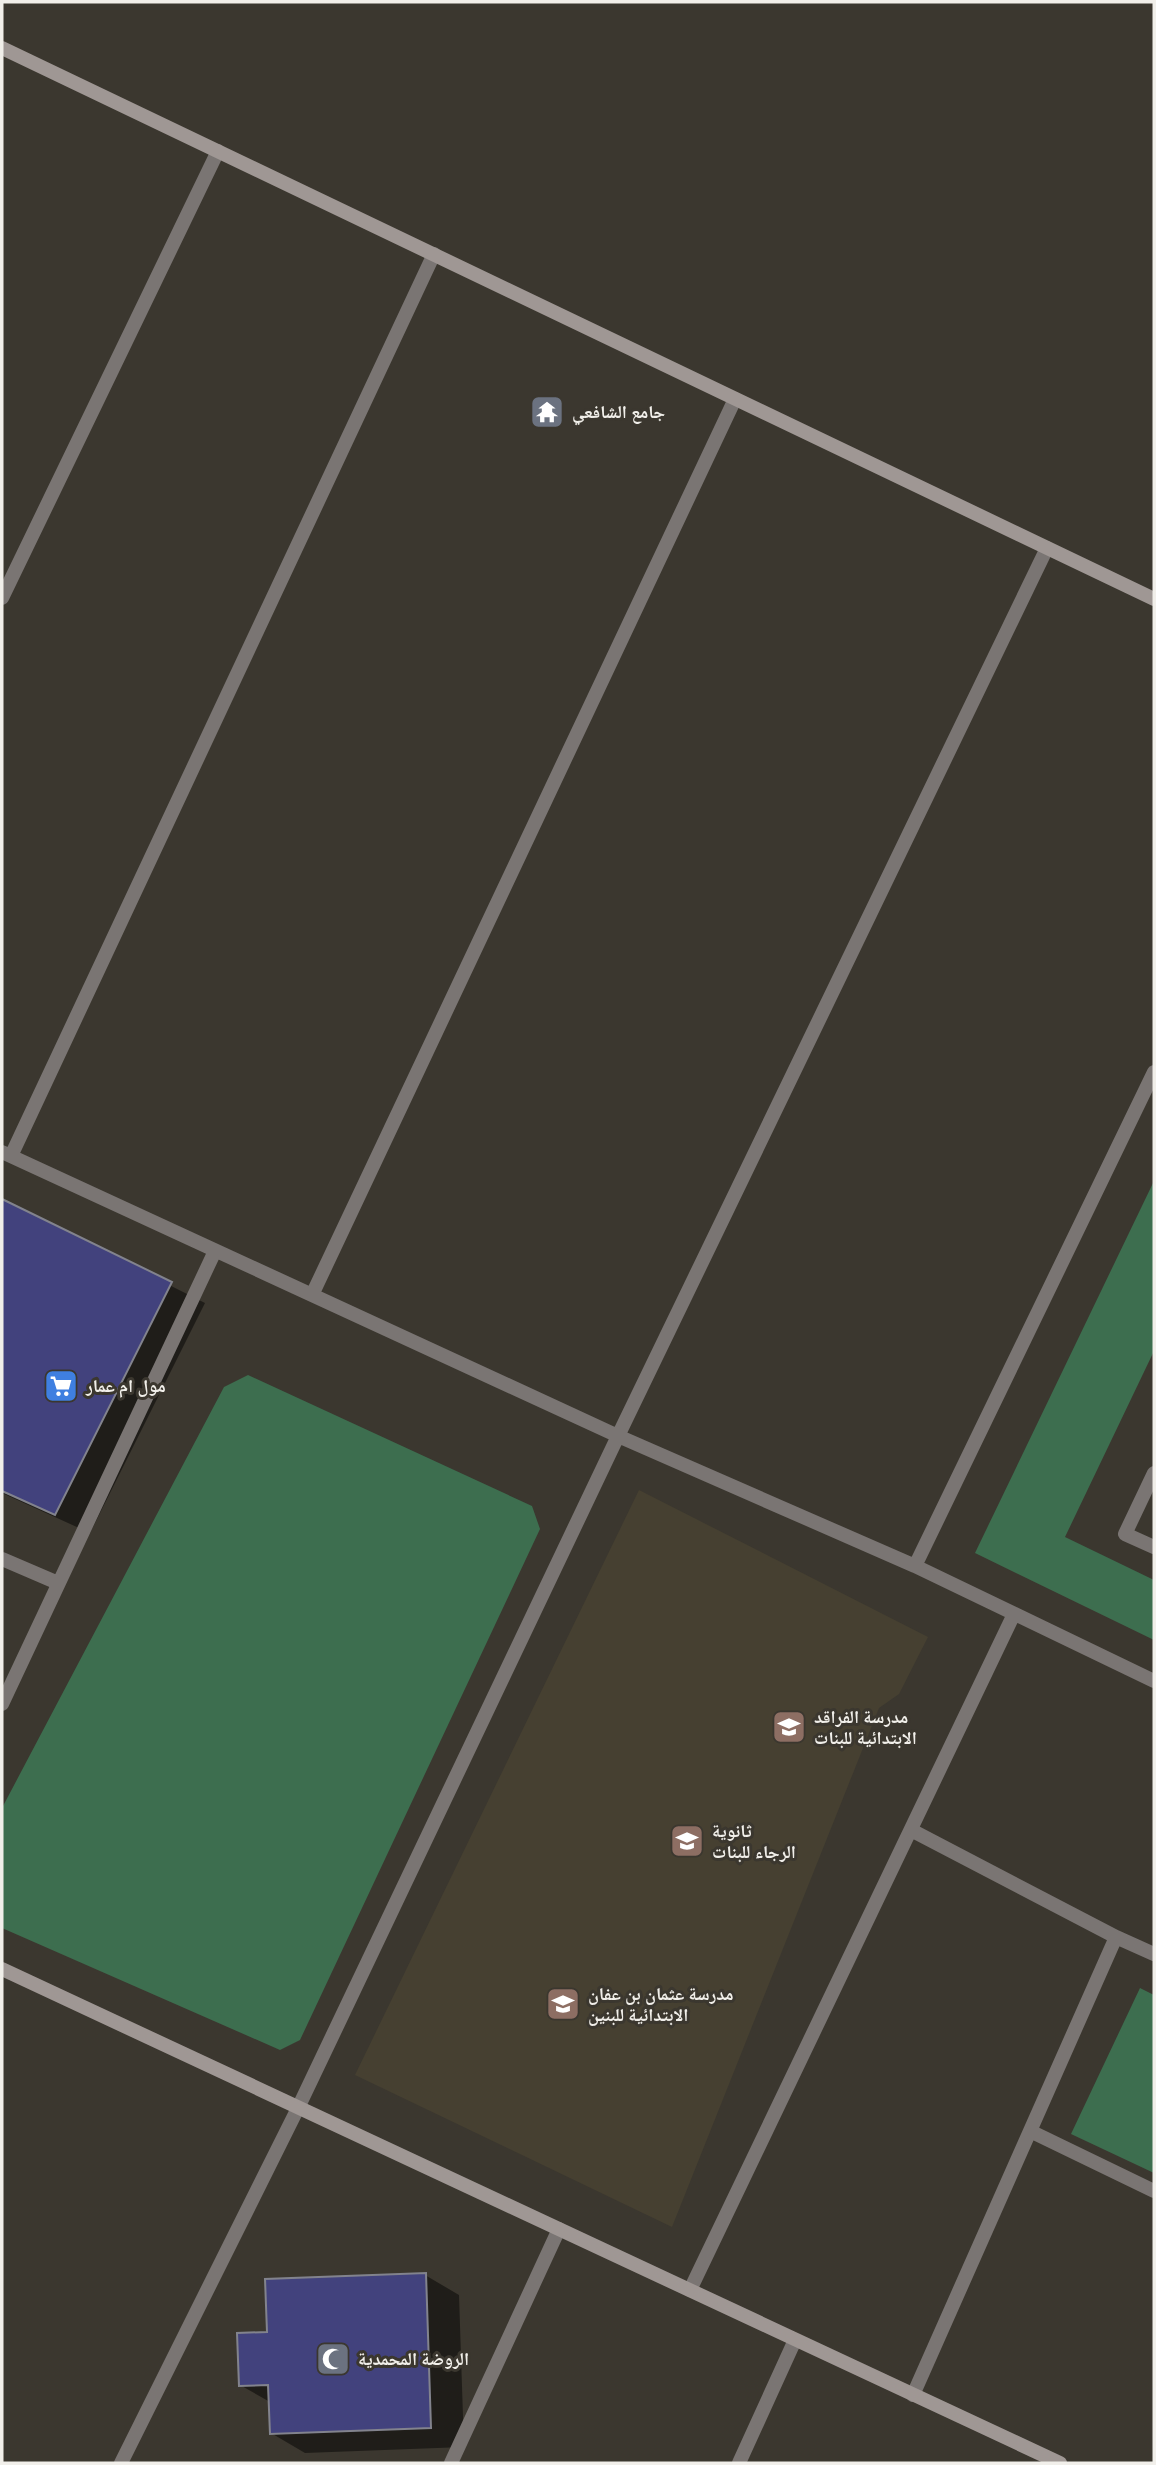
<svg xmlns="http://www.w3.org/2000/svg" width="1156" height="2465" font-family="'Fira Sans','Noto Naskh Arabic',sans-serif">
	<rect width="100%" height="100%" fill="#3b372f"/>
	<path fill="#464031" d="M639 1490 928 1637 899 1694 879 1708 672 2227 355 2075Z"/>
	<path fill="#3d6e4f" d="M1154 1181V1351L1065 1537 1154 1580V1640L975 1553Z
		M248 1375 532 1506 540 1529 300 2040 280 2050 2 1928V1808L224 1387Z
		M1140 1988 1154 1995V2173L1071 2134Z"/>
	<path fill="#0007" d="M2 1201 205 1303 90 1533 2 1493Z
		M425 2275 459 2295 464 2447 305 2453 271 2433 270 2402 240 2385 269 2334Z"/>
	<path fill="#42427d" stroke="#82838d" stroke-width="2" d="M2 1199 172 1282 55 1515 2 1491Z
		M426 2273 431 2428 270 2434 268 2385 239 2386 237 2333 267 2332 265 2279Z"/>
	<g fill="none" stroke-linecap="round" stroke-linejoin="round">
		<path stroke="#7a7573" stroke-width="14" d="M2 598 218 151
			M2 1152 618 1436 915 1566 1154 1681
			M11 1156 434 254
			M312 1295 735 399
			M1154 1473 1125 1534 1154 1547
			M2 1559 58 1583
			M915 1566 1154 1072
			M2 1704 215 1251
			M911 1830 1116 1937
			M1030 2131 1154 2191
			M690 2290 1014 1614
			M913 2395 1116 1937 1154 1954
			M121 2463 298 2108 618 1436 1047 548
			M451 2463 559 2229
			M739 2463 795 2340"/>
		<path stroke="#9f9794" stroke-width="14" d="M2 48 1154 599
			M2 1969 1060 2463"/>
	</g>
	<defs>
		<symbol id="temple-square" viewBox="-11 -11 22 22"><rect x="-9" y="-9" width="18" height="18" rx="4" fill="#6b7280" stroke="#3b372f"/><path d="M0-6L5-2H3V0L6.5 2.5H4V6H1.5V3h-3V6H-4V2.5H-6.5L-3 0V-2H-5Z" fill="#fff"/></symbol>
		<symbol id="supermarket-square" viewBox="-11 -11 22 22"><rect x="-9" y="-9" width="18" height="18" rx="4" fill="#3f7fe0" stroke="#3b372f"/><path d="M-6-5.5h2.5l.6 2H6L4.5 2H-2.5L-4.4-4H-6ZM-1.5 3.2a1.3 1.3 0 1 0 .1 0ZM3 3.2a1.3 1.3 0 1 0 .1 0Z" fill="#fff"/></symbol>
		<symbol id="school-square" viewBox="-11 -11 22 22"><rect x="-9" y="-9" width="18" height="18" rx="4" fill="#8d6e63" stroke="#3b372f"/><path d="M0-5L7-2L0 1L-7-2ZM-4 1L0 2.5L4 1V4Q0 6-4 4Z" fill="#fff"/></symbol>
		<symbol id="mosque-square" viewBox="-11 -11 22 22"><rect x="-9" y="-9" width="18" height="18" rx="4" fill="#6b7280" stroke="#3b372f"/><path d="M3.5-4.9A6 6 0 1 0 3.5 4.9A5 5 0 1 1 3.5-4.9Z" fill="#fff"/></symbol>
	</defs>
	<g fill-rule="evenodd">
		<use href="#temple-square" x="528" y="393" width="38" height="38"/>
		<use href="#supermarket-square" x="42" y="1367" width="38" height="38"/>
		<use href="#school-square" x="770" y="1708" width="38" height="38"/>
		<use href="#school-square" x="668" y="1822" width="38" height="38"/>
		<use href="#school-square" x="544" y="1985" width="38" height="38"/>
		<use href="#mosque-square" x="314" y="2340" width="38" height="38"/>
	</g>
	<g text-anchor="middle" stroke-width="6" stroke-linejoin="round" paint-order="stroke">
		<g font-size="18" font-weight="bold" fill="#f1efea" stroke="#3b372f" text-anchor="start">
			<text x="572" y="418">جامع الشافعي</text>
			<text x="86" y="1392">مول ام عمار</text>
			<text x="814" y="1723">مدرسة الفراقد<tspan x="814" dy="21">الابتدائية للبنات</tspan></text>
			<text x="712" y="1837">ثانوية<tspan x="712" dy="21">الرجاء للبنات</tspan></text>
			<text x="588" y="2000">مدرسة عثمان بن عفان<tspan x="588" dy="21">الابتدائية للبنين</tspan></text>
			<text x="358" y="2365">الروضة المحمدية</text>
		</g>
	</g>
	<rect width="1156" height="2465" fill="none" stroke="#f1efea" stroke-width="7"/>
</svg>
